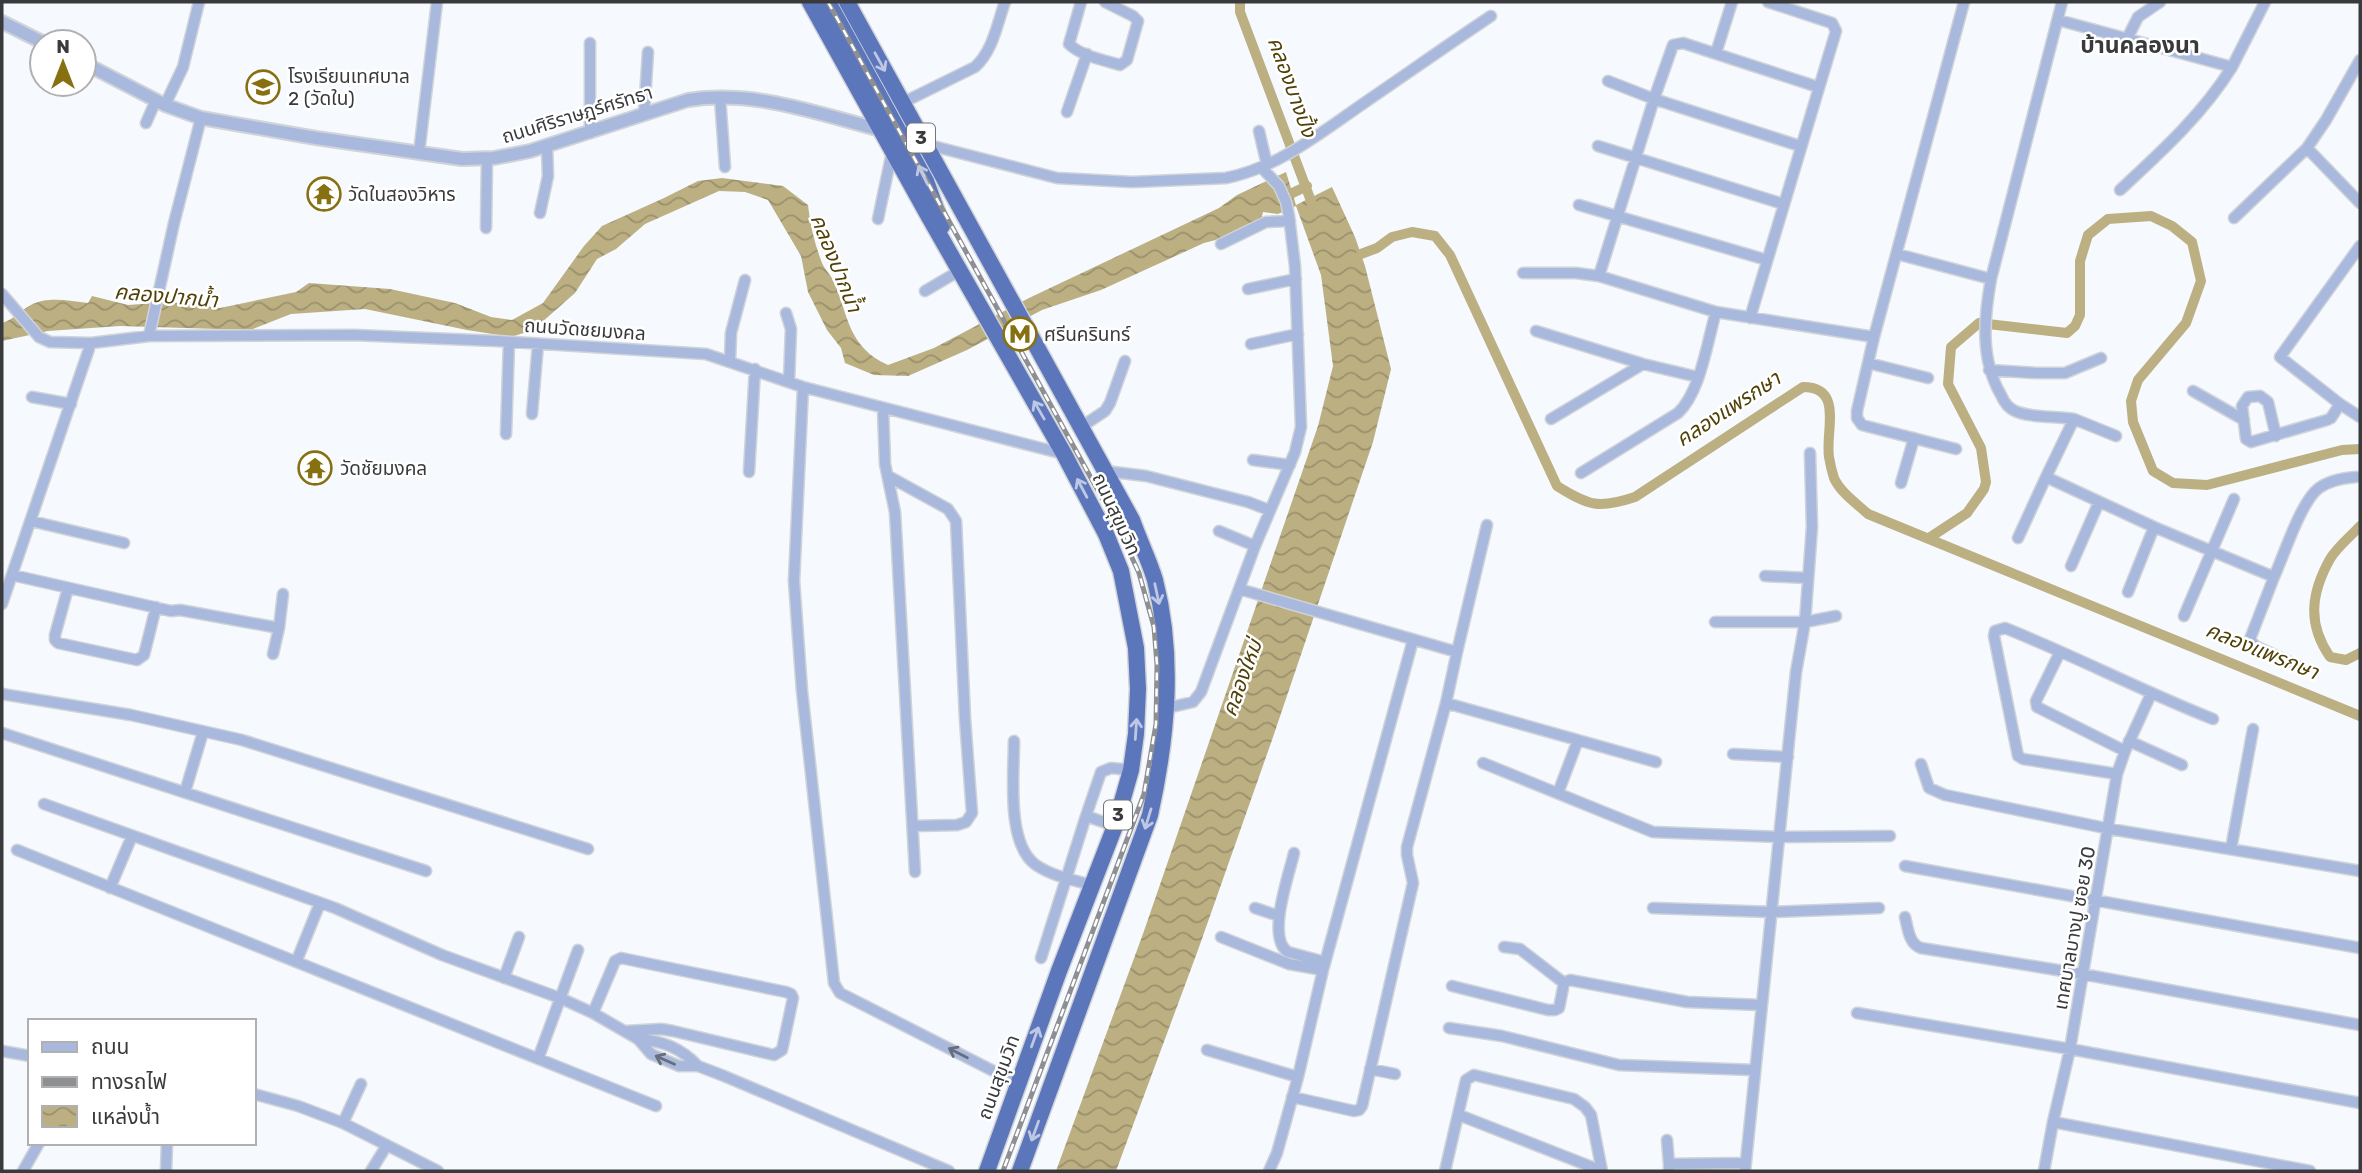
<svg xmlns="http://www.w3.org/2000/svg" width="2362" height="1173" font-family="Rubik,'Noto Sans Thai',sans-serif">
	<defs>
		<pattern id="water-waves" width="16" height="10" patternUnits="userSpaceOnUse" patternTransform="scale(1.75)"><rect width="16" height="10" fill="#bcb083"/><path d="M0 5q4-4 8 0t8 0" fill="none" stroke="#9a906c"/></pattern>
	</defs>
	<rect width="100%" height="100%" fill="#f6f9fe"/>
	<path fill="url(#water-waves)" d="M1286 172 1296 205 1332 187 1355 237 1365 266 1391 369 1373 442 1272 740 1198 950 1116 1171H1056L1144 931 1318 426 1333 366 1321 275 1296 206 1278 214 1263 212 1260 224 1231 236 1204 243 1101 290 1042 310 967 350 908 376 874 375 845 363 841 348 827 330 808 292 801 256 768 200 745 192 719 191 645 224 616 249 597 259 575 293 533 330 511 337 467 330 365 309 291 314 250 330 120 326 48 331 2 341V323C13 320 20 311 31 305 48 296 70 301 88 303L92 296 128 305 170 302 220 308 296 292 309 283 390 289 455 303 491 317 512 320 543 303 584 246 602 226 664 198 698 181 722 178 783 186 808 205C810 225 815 245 822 263 825 270 831 275 834 282 849 317 848 347 888 365L934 348 1029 298 1219 208 1237 195Z"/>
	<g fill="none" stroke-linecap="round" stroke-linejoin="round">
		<path stroke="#bcb083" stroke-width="10" d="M1240 2V12L1314 209
			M1280 199 1307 186
			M1361 254 1377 248 1392 237 1412 232 1435 236 1450 255 1557 486C1589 506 1599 509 1635 497L1803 387C1844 387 1825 431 1829 457 1830 463 1832 472 1834 478 1840 492 1857 504 1868 514L2360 716
			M2360 526C2351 536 2337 547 2330 559 2311 593 2307 624 2330 657L2346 660 2360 653
			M1929 538 1967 513 1984 489 1986 482 1981 448 1948 384 1951 347 1979 323 2067 333 2075 326 2080 315V261L2088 235 2108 219 2151 216 2172 226 2192 242 2201 281 2186 323 2138 380 2131 401 2133 422 2153 471 2173 483 2207 485 2342 450 2360 449"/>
		<defs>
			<path id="minor" d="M1081 2 1069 44C1081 56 1104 60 1120 65L1127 60 1138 21 1133 16 1105 2
				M2062 2 1991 279C1984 318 1980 359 2001 395 2004 402 2008 408 2015 411 2030 418 2056 416 2074 419L2046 477 2154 527 2274 577C2284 555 2301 501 2319 488 2330 480 2343 478 2356 477
				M2058 20 2232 67 2265 2
				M2127 39 2138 17 2160 2
				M1716 53 1732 2
				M2360 60 2326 120 2307 148 2360 203
				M1608 81 1654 99 1800 146
				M720 97 725 167
				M902 103 975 67C993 51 997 24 1005 2
				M165 105 183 67 199 2
				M1067 112 1087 54
				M644 114 648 52
				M146 123 156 100
				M1259 131 1267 165
				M590 133V43
				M925 144 1057 178 1132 182 1226 178C1278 168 1323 131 1367 101 1408 73 1449 44 1491 16
				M1598 146 1783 204
				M419 153 437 2
				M2120 190C2161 152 2202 115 2232 67
				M1579 205 1767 260
				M540 213 548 176 547 146
				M2234 218 2307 148
				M878 219 892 152
				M486 228 487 158
				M1221 244 1266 222 1290 221
				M2360 246 2280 357 2340 404 2360 417
				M1897 254 1991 279
				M1523 273H1576L1599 276 1716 312 1874 337
				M1599 276 1654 99 1673 45 1683 43 1818 87
				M1248 289 1296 279
				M925 291 959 271
				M2 294 39 337 50 342 91 343 149 336 354 335 497 341 706 354 803 387 1064 454
				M786 313 791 329 789 381
				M1750 318 1836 31 1832 23 1768 2
				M1536 331 1643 364 1698 377
				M149 336 174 223 201 118
				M1251 344 1298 334
				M730 361 731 333 745 280
				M1868 363 1928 378
				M1989 370 2036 373H2065L2101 358
				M803 387 794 581 802 691 834 983 840 993 1019 1084
				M2193 391 2244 420
				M32 397 71 404
				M883 408 885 464 895 512 915 872
				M532 414 538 344
				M1551 419 1643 364
				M2074 419 2116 436
				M1081 427 1105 411 1110 403 1125 361
				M506 434 509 342
				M2276 436 2268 402 2260 396 2248 397 2242 406 2246 439 2251 442 2327 420 2331 418 2340 404
				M1956 449 1862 425 1857 418V411L1874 337 1964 2
				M1253 460 1290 465
				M1105 471 1146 476 1248 502 1269 510
				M749 472 755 369
				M1581 473 1678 413C1701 391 1707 342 1716 312
				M888 476 948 509 956 521 965 719 972 813 966 822 957 825 913 826
				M1901 483 1914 438
				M31 521 124 543
				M1219 531 1255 546
				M2018 538 2046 477
				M2071 566 2099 502
				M12 575 171 611 180 610 279 628 283 594
				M1765 576 1808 578
				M2274 577 2250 639 2255 646 2296 665
				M68 588 55 635V640L58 643 137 660 144 655 156 607
				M1239 589 1457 652 1446 703 1407 847V855L1413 883 1362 1106 1359 1110 1354 1111 1292 1097
				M2128 592 2154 527
				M2 604 91 343
				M2184 616 2234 499
				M1715 622H1805L1836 616
				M1457 652 1487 525
				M2060 652 2036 701 2037 707 2125 751
				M273 654 279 628
				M2 694 131 715 242 740 588 849
				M1446 703 1656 762
				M1167 708 1193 702 1201 692 1255 546 1295 452 1301 427 1295 266 1289 216 1286 202 1279 186 1262 168
				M2 733 426 871
				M1014 741C1014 774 1006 844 1036 865 1052 876 1073 880 1092 885
				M2129 741 2182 765
				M1733 754 1788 757
				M1483 763 1653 832 1781 837 1890 836
				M1921 764 1929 788 1945 795 2110 829 2360 871
				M2117 774 2023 759 2018 756 1994 636 1995 631 2005 628C2075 656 2142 691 2213 719
				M185 792 203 732
				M1558 793 1578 740
				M44 804 335 908 442 955 560 998 593 1013 638 1039 651 1054 679 1066H698L724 1076 949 1171
				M1086 816 1101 772 1111 768 1131 770
				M2231 849 2253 729
				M17 850 656 1106
				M1294 853C1289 875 1266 938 1288 952L1325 962
				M1905 866 2360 948
				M110 888 132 836
				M1255 908 1279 916
				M1653 908 1772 912 1879 908
				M1905 917C1908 929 1909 944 1921 948L2082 974 2360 1025
				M1221 937 1289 964 1323 970
				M1504 947 1520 949 1564 983
				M1041 958 1086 816 1115 826
				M297 960 320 903
				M504 978 519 937
				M1452 986 1548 1010H1555L1559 1008 1564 983 1570 980 1687 1002 1761 1005
				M593 1013 615 961 621 958 786 992 791 994 793 998 782 1050 774 1055 673 1031 661 1029 627 1031
				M1857 1013 2070 1049 2360 1103
				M1449 1028 1502 1036 1619 1065 1754 1070
				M638 1039C663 1041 681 1048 698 1066
				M1207 1050 1298 1077
				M2 1051 30 1056
				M538 1059 578 950
				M1370 1069 1395 1074
				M254 1094 298 1106 343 1123 438 1171
				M1459 1115 1602 1171
				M2053 1122 2310 1171
				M343 1123 361 1084
				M1667 1140 1669 1164
				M23 1171 39 1143
				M166 1171 167 1143
				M371 1171 387 1145
				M1269 1171 1277 1153 1298 1077 1323 970 1413 640
				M1445 1171 1466 1080 1474 1075 1574 1099 1585 1107 1591 1115 1602 1171
				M1669 1171V1164L1746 1163
				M1745 1171 1796 672 1805 622 1812 527 1810 453
				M2044 1171 2053 1122 2070 1049 2117 774 2125 751 2151 694"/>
			<path id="tertiary" d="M2 22 42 42
				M84 63 165 105 201 118 316 138 462 159 494 158 530 151 688 100C755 90 816 113 881 130"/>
			<path id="trunk" d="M810 2 928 215 1064 454 1106 534 1121 571 1136 648 1138 689 1136 734 1131 770 1115 826 1059 971 987 1171
				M828 2 926 181 942 226
				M847 2 1132 520C1139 540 1149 560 1155 580 1175 658 1167 738 1150 815L1020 1171"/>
		</defs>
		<use href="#minor" stroke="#d0d3d7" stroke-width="13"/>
		<use href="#tertiary" stroke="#d0d3d7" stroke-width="16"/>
		<use href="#trunk" stroke="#d0d3d7" stroke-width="19"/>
		<use href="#minor" stroke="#a9b9dd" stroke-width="10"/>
		<use href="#tertiary" stroke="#a9b9dd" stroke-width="12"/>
		<use href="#trunk" stroke="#5c76bc" stroke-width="16"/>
		<defs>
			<path id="rail" d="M828 2 1117 525 1139 573 1154 627 1157 665 1156 724 1144 794 1003 1171"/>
		</defs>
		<use href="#rail" stroke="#8d8f92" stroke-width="5"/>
		<use href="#rail" stroke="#fff" stroke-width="2.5" stroke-dasharray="8" stroke-linecap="butt"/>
	</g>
	<defs><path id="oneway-shaft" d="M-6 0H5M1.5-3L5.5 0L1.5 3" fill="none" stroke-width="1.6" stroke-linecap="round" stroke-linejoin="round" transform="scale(1.75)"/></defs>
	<g stroke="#bec8e4">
		<use href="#oneway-shaft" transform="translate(880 62) rotate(61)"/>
		<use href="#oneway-shaft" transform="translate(923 175) rotate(-116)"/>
		<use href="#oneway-shaft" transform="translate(1039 410) rotate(-120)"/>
		<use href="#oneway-shaft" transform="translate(1082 488) rotate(-118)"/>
		<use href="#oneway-shaft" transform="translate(1157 594) rotate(78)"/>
		<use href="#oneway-shaft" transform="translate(1136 729) rotate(-86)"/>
		<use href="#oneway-shaft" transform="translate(1148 819) rotate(107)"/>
		<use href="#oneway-shaft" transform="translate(1035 1037) rotate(-70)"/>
		<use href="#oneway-shaft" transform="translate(1035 1131) rotate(110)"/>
	</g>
	<g stroke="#666d7c">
		<use href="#oneway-shaft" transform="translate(958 1053) rotate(-153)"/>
		<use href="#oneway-shaft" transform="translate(665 1060) rotate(-156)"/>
	</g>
	<defs>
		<symbol id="school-ring" viewBox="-11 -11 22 22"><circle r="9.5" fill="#fff" stroke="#867010" stroke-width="1.5"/><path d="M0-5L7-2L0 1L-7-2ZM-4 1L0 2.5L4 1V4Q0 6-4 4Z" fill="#867010"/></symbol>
		<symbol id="temple-ring" viewBox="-11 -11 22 22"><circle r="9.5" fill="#fff" stroke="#867010" stroke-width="1.5"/><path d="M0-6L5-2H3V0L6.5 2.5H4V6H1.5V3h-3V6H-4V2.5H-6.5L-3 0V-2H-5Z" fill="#867010"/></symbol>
		<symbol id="metro-ring" viewBox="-11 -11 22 22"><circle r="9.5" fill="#fff" stroke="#867010" stroke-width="1.5"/><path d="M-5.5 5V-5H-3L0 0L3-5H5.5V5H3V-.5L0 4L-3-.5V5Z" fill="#867010"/></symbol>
	</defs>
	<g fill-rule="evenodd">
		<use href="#school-ring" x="244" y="68" width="38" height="38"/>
		<use href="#temple-ring" x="305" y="175" width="38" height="38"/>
		<use href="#metro-ring" x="1001" y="315" width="38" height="38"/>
		<use href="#temple-ring" x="296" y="449" width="38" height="38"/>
	</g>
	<g text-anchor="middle" stroke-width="5" stroke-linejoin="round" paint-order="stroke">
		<g fill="#fff" stroke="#747576" stroke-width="2">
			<rect x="907" y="123.5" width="28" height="29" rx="5"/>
			<rect x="1104" y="800.5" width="28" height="29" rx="5"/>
		</g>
		<g font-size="18" font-weight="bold" fill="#393a3c">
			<text x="921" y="144">3</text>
			<text x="1118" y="821">3</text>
		</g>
		<g font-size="19" fill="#393a3c" stroke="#fff" text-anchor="start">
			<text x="288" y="83">โรงเรียนเทศบาล<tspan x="288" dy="22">2 (วัดใน)</tspan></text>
			<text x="348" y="201">วัดในสองวิหาร</text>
			<text x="1044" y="341">ศรีนครินทร์</text>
			<text x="340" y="475">วัดชัยมงคล</text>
		</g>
		<g font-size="19" fill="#393a3c" stroke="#fff">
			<text transform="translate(577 114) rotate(-17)" y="7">ถนนศิริราษฎร์ศรัทธา</text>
			<text transform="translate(585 329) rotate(4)" y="7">ถนนวัดชยมงคล</text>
			<text transform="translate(1117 514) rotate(65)" y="7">ถนนสุขุมวิท</text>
			<text transform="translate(2074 928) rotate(-80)" y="7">เทศบาลบางปู ซอย 30</text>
			<text transform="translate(998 1077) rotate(-70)" y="7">ถนนสุขุมวิท</text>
		</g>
		<g font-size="21" font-style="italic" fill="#4f4107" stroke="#fff">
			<text transform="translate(1292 87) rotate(70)" y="7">คลองบางปิ้ง</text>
			<text transform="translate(836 263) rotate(68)" y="7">คลองปากน้ำ</text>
			<text transform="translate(166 296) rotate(5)" y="7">คลองปากน้ำ</text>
			<text transform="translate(1728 409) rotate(-33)" y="7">คลองแพรกษา</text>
			<text transform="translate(2262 651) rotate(22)" y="7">คลองแพรกษา</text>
			<text transform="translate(1242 678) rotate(-70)" y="7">คลองใหม่</text>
		</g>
		<g font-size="23" font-weight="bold" fill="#393a3c" stroke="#fff">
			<text x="2140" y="53">บ้านคลองนา</text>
		</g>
	</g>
	<rect width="2362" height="1173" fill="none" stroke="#393a3c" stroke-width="7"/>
	<rect x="28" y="1019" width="228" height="126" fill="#ffffff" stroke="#b0b0b1" stroke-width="2"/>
	<rect x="42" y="1042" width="35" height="10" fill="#a9b9dd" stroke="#b0b0b1" stroke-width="2"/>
	<text x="91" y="1054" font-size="21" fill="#393a3c">ถนน</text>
	<rect x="42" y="1077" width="35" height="10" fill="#8d8f92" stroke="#b0b0b1" stroke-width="2"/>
	<text x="91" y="1089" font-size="21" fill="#393a3c">ทางรถไฟ</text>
	<rect x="42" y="1106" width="35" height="21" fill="url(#water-waves)" stroke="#b0b0b1" stroke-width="2"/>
	<text x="91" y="1124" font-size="21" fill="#393a3c">แหล่งน้ำ</text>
	<g transform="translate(63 63)"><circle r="33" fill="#ffffff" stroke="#b0b0b1" stroke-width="2"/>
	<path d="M0-5L12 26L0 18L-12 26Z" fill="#867010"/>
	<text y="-10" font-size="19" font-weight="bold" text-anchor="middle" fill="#393a3c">N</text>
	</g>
</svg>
